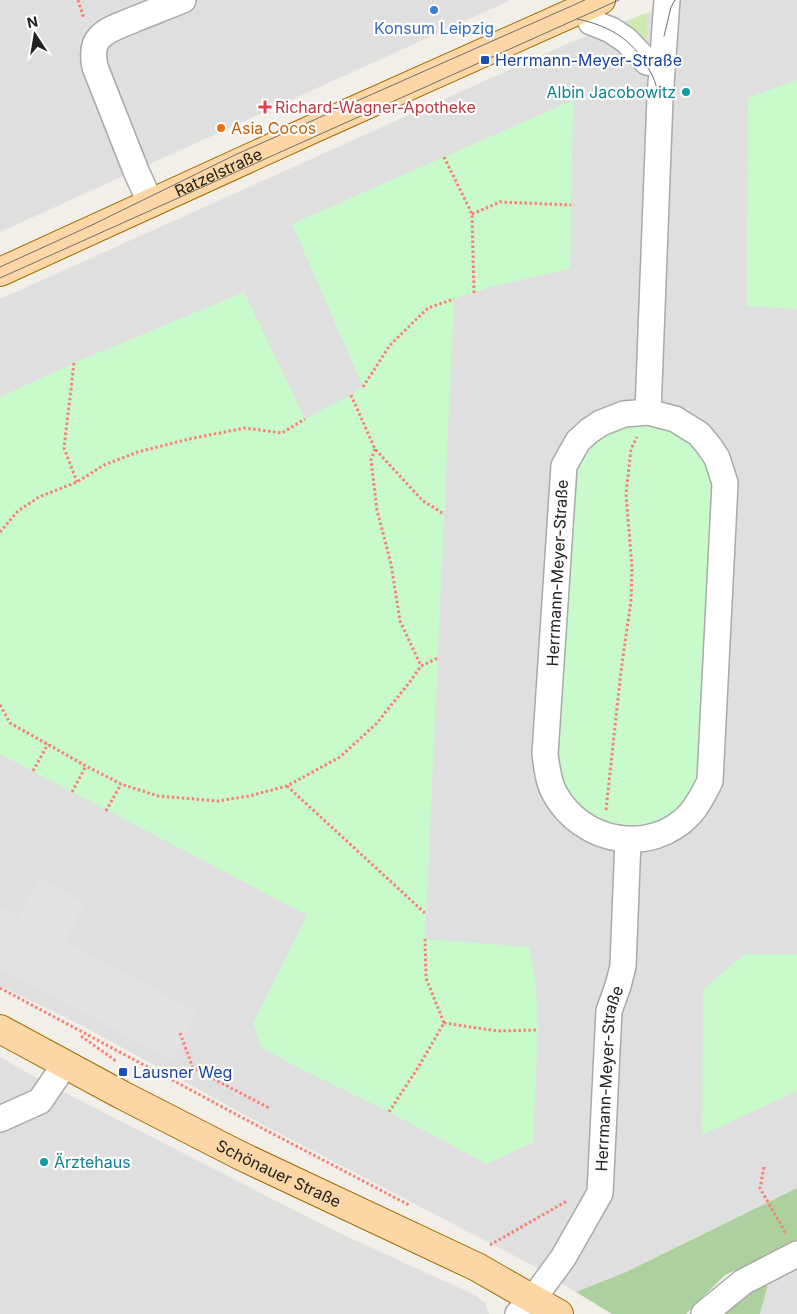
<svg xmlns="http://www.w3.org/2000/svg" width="797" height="1314" font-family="Inter,sans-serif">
	<rect width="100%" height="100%" fill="#f2efe9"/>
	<path fill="#e0dfdf" d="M0 0H511L0 232Z
		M680 0H797V1188L626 1272 576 1292 528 1263 269 1128 79 1024 0 986V299L571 42Z
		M0 1057 33 1076 337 1232 475 1295 485 1303 489 1314H0Z
		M797 1265V1314H760L769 1280Z"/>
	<path fill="#cdebb0" d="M647 13V37L645 39 642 38 621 25Z"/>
	<path fill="#add19e" d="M797 1188V1242L725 1275 686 1314H612L576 1292 626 1272Z
		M769 1280 760 1314H718L739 1298Z"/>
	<path fill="#c8facc" d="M797 80V309L747 306 748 98Z
		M573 100 570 269 494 286 454 299 425 939 529 947 536 984 538 1030 533 1142 487 1164 389 1112 293 1065 261 1047 253 1023 307 915 0 754V397L74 363 244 292 305 419 351 395 363 387 292 224Z
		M648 412 717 458 710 781 689 815 603 835 547 774 578 441Z
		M745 954H797V1091L702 1135 703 989Z"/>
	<path fill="#e2e2e2" d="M39 878 84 903 65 941 197 1012 173 1060 0 969V907L18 917Z"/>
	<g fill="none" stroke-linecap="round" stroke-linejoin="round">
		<defs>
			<g id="minor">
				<path d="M585 7 591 22 611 30 626 40 647 62 662 64"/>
				<path d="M151 204 136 171 95 67C93 57 92 45 100 37 109 28 124 24 135 19 151 13 167 6 183 0"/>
				<path d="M648 412 675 419 699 434 709 446 717 458 725 483 710 781C704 793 699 804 690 814 651 856 582 843 555 794 548 782 547 768 545 754L564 466 578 441 589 431 601 423 624 414Z"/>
				<path d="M648 412 660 98 667 0"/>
				<path d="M0 1119 40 1101 65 1064"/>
				<path id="s1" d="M518 1314 533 1299 563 1258 600 1193 609 1011 618 986 623 966 628 840"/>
				<path d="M704 1314 743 1282 797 1254"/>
			</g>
			<g id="major">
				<path id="s2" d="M0 272 317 127 601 0"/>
				<path id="s3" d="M0 1029 122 1095 241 1156 477 1267 559 1314"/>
			</g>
		</defs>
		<use href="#minor" stroke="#a9a9a9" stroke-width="28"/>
		<use href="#major" stroke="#a06b00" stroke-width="30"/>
		<path stroke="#fa8072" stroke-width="3" stroke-dasharray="2.5 2.5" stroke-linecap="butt" d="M78 0 84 19
			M444 157 472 214 474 293
			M472 214 500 202 571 205
			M74 363 64 448 77 482
			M363 387 390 345 428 308 454 299
			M351 395 375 449 423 501 444 514
			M375 449 371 460 377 510 391 564 400 621 421 666
			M0 532 18 511 39 497 77 482 104 465 138 452 189 439 245 428 282 433 305 419
			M0 705 10 723 86 766 121 784 158 796 218 801 249 796 287 786 340 757 376 724 409 683 421 666 438 658
			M33 771 48 744
			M287 786 426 914
			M72 792 86 766
			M606 810 621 671 631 601 632 567 626 494 631 449 637 437
			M106 811 121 784
			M0 988 258 1126 409 1205
			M444 1023 498 1031 538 1030
			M180 1033 193 1068 269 1108
			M81 1036 116 1061
			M389 1112 419 1066 444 1023 426 978 425 939
			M764 1167 760 1188 785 1232 788 1233
			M490 1245 567 1201"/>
		<use href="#minor" stroke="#fff" stroke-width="25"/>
		<use href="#major" stroke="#fcd6a4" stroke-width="28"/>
		<path stroke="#707070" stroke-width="1" d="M577 19C612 26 636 42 652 75 656 82 657 91 660 98
			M664 36 671 7 675 0
			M0 267 92 225 237 154 585 0
			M0 278 619 0"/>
	</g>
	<circle fill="#3f7fe0" stroke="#fff" stroke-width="2" cx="434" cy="10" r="5"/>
	<g fill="#1a4fb4" stroke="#fff" stroke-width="2">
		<rect x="480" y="55" width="10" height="10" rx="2.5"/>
		<rect x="118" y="1067" width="10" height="10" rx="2.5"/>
	</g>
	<g fill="#0f9aa8" stroke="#fff" stroke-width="2">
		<circle cx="686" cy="92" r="5"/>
		<circle cx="44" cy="1162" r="5"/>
	</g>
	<path fill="#e0444e" stroke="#fff" stroke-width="2" d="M262.5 99.5h5v5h5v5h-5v5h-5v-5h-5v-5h5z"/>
	<circle fill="#e8710a" stroke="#fff" stroke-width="2" cx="221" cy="128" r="5"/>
	<g text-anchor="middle" stroke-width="4.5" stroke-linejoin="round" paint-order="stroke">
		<g font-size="16" fill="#366cbe" stroke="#fff">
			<text x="434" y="34">Konsum Leipzig</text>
		</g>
		<g font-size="16" fill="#164399" stroke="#fff" text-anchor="start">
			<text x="495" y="66">Herrmann-Meyer-Straße</text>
			<text x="133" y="1078">Lausner Weg</text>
		</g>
		<g font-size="16" fill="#0d838f" stroke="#fff" text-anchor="end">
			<text x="676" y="98">Albin Jacobowitz</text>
			<text x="54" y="1168" text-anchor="start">Ärztehaus</text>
		</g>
		<g font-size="16" fill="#be3a42" stroke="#fff" text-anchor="start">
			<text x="275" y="113">Richard-Wagner-Apotheke</text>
		</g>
		<g font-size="16" fill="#c56008" stroke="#fff" text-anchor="start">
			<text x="231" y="134">Asia Cocos</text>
		</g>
		<g font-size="16" fill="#222" stroke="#fff">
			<text dy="6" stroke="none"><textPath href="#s2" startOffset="240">Ratzelstraße</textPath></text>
			<text transform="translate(557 573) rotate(-87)" y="6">Herrmann-Meyer-Straße</text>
			<text dy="6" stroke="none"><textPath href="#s1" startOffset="262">Herrmann-Meyer-Straße</textPath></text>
			<text dy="6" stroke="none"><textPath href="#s3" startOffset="314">Schönauer Straße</textPath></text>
		</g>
	</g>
	<g transform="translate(35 35) rotate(348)" stroke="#ffffff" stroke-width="4" paint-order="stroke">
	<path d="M0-4L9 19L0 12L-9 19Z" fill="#222222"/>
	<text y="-8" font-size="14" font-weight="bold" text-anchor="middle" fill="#222222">N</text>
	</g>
</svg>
